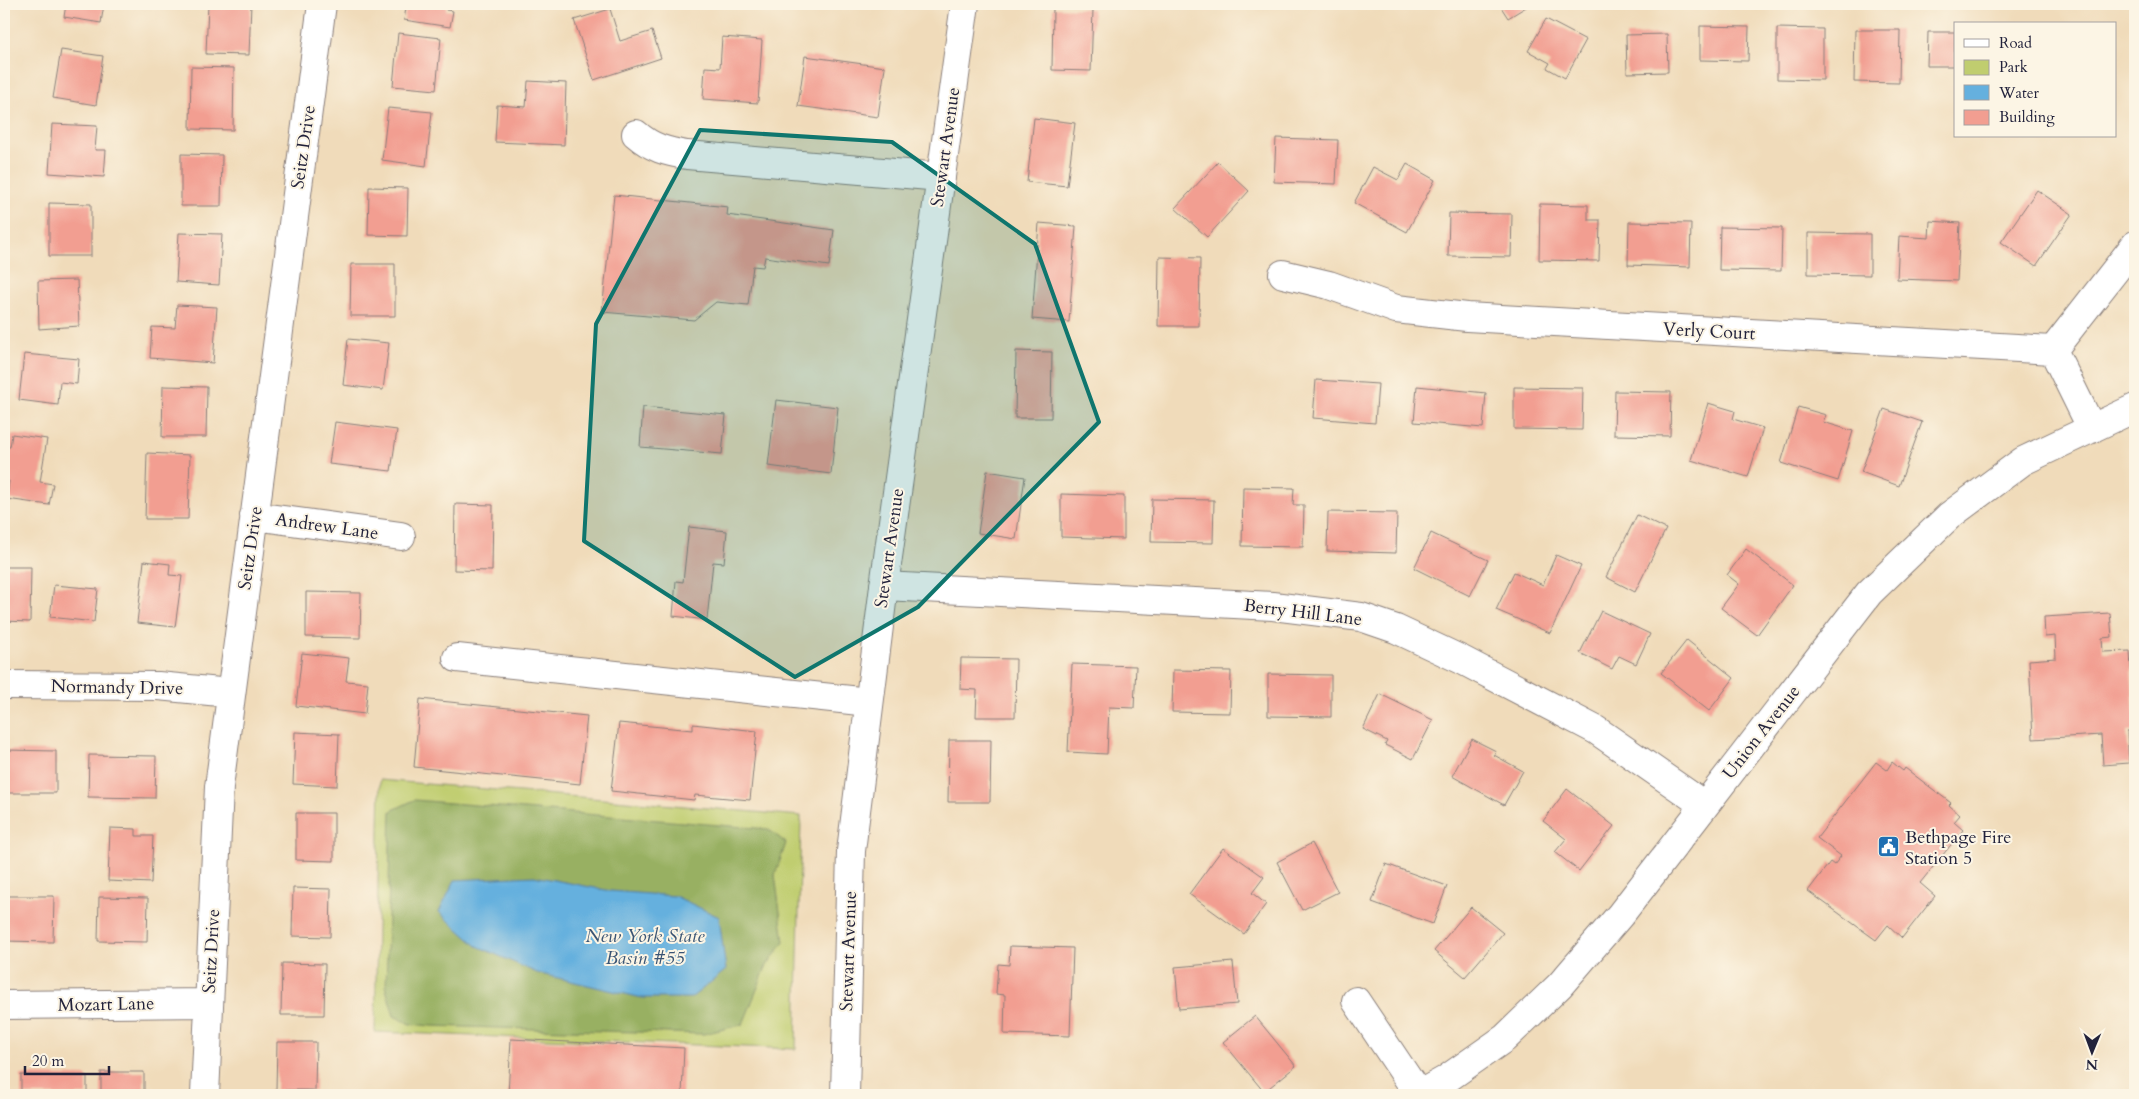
<svg xmlns="http://www.w3.org/2000/svg" width="2139" height="1099" font-family="Cardo,serif">
	<rect width="100%" height="100%" fill="#fcf5e5"/>
	<filter id="ink" filterUnits="userSpaceOnUse"><feTurbulence type="fractalNoise" baseFrequency=".02" numOctaves="2"/><feDisplacementMap in="SourceGraphic" scale="10" xChannelSelector="R" yChannelSelector="G"/><feConvolveMatrix kernelMatrix="1 2 1 2 8 2 1 2 1" color-interpolation-filters="sRGB"/></filter>
	<filter id="wash" filterUnits="userSpaceOnUse"><feTurbulence type="fractalNoise" baseFrequency=".0096" numOctaves="4" result="noise"/><feDisplacementMap in="SourceGraphic" scale="20" xChannelSelector="R" yChannelSelector="G"/><feGaussianBlur stdDeviation="1.12" result="paint"/><feColorMatrix in="noise" values="0 0 0 0 0 0 0 0 0 0 0 0 0 0 0 0 0 1.4 0 .05"/><feComposite in="paint" operator="in"/></filter>
	<g filter="url(#wash)">
		<rect width="100%" height="100%" fill="#f0dbba"/>
		<path fill="#c0cd6f" stroke="#717855" d="M380 780 801 816 796 1049 375 1032Z"/>
		<path fill="#98b062" stroke="#5d694e" d="M414 800 768 829 786 843 775 875 784 942 766 967 743 1024 704 1034 431 1026 410 1024 394 1016 386 989 391 811Z"/>
		<path fill="#65b0de" stroke="#44698c" d="M534 876 611 891 675 896 719 917 726 970 691 998H642L537 973 477 946 439 912 455 880Z"/>
		<g id="blocks">
			<path fill="#f29e91" d="M66 4H104L101 23 64 17Z
				M208 4H251L249 55 206 54Z
				M402 4H447L446 10 453 11 450 27 404 20 406 8 401 7Z
				M1499 4H1531L1508 18Z
				M1053 8 1093 9 1091 71 1052 70Z
				M610 9 620 41 652 31 661 58 594 80 574 20Z
				M1546 19 1586 40 1565 78 1547 68 1550 63 1528 51Z
				M1700 26 1749 27 1748 61 1700 60Z
				M1777 28 1823 29V80L1777 79Z
				M1855 30H1900L1899 83 1854 82Z
				M1928 32H1955V66H1927Z
				M398 33 441 38 436 90 393 86Z
				M1667 34 1668 72 1627 73 1626 35Z
				M722 37 762 40 758 103 703 99 705 67 720 68Z
				M61 50 103 56 96 105 53 98Z
				M805 56 885 67 878 117 798 106Z
				M191 67 234 68 233 130 190 129Z
				M528 81 566 83 564 145 495 142 497 105 526 107Z
				M388 108 432 112 426 166 382 160Z
				M1034 118 1075 123 1067 186 1027 182Z
				M52 124 97 126 95 150H106L104 177 49 173Z
				M1276 138 1338 140 1336 184 1274 182Z
				M181 154 222 155 221 206H181Z
				M1218 162 1249 191 1207 237 1175 208Z
				M1407 164 1435 180 1407 232 1354 203 1373 167 1398 180Z
				M369 187 408 188 407 236 368 235Z
				M2037 190 2072 214 2036 266 2001 242Z
				M614 195 728 207 727 215 834 230 829 266 765 257 763 267 753 266 748 305 716 302 694 320 602 312Z
				M49 203 91 204V256H49Z
				M1540 204 1588 205V220H1600L1599 261 1539 260Z
				M1449 213 1512 214 1511 257 1448 256Z
				M1930 221 1960 223 1957 281 1897 279 1899 236 1929 238Z
				M1629 222 1691 223 1690 267 1628 265Z
				M1039 223 1076 226 1069 322 1032 319Z
				M1720 227 1782 228 1781 271 1719 270Z
				M179 233 222 234 219 285 176 282Z
				M1808 233 1870 234V275L1808 274Z
				M1159 257 1200 258 1199 326H1158Z
				M351 264H395V316H350Z
				M77 280 79 326 39 329 38 281Z
				M177 305 217 307 213 363 150 358 152 327 175 328Z
				M348 339 389 343 383 390 343 385Z
				M1016 351 1052 352 1051 418H1015Z
				M24 354 79 359 77 384 60 382 58 405 19 400Z
				M1316 380 1378 384 1375 423 1313 418Z
				M163 386 207 387 206 437H162Z
				M1417 386 1486 393 1483 428 1414 422Z
				M1514 387 1583 388 1582 430 1514 429Z
				M1615 391 1671 392 1670 436 1614 435Z
				M776 400 838 407 831 474 768 466Z
				M1708 403 1735 411 1733 419 1763 428 1748 477 1691 460Z
				M643 407 726 415 722 454 640 447Z
				M1798 407 1826 415 1823 422 1853 431 1838 481 1781 463Z
				M1884 409 1922 422 1899 486 1861 472Z
				M335 422 397 430 391 471 329 464Z
				M12 434 47 439 40 482 53 484 49 505 7 499 9 481 4 480V447H10Z
				M147 453 190 455 188 519H145Z
				M987 471 1025 477 1016 539 978 533Z
				M1243 487 1294 488 1293 505H1304L1303 547 1242 546Z
				M1061 494 1124 496V539L1061 537Z
				M1152 499 1214 500 1213 543 1151 542Z
				M455 504 493 505 492 571 454 570Z
				M1328 512 1397 513 1396 553 1327 551Z
				M1637 515 1666 529 1635 592 1606 577Z
				M689 527 727 531 724 563 713 562 707 620 673 616 676 581 683 582Z
				M1431 533 1488 560 1470 596 1414 568Z
				M1746 549 1793 585 1757 635 1721 608 1739 584 1727 575Z
				M1556 555 1581 566 1550 633 1496 610 1514 572 1543 585Z
				M144 561 170 564 169 575 182 576 175 627 137 623Z
				M4 567H31L30 622 4 621Z
				M54 585 98 589 94 622 50 617Z
				M306 592 361 593 360 638 306 637Z
				M1601 611 1650 634 1636 664 1619 656 1612 669 1580 653Z
				M2110 613 2112 637 2102 638 2103 652 2130 651 2135 730 2127 731 2129 763 2103 765 2101 735 2033 739 2029 660 2056 658 2055 636 2045 637 2044 617Z
				M1687 640 1734 678 1709 711 1661 673Z
				M302 653 349 658 346 681 368 683 365 714 296 706Z
				M961 658 1016 659 1015 717H976L977 690 960 689Z
				M1072 664 1136 666 1134 708 1109 707 1107 754 1068 752Z
				M1173 670 1231 671 1230 713 1172 712Z
				M1268 674 1331 675V717L1268 716Z
				M1380 694 1433 720 1413 759 1385 745 1387 741 1363 729Z
				M420 699 587 716 580 784 414 767Z
				M619 723 693 730V724L757 731 750 800 695 795 694 800 611 791Z
				M295 732 339 734 337 786 293 784Z
				M1472 739 1496 751 1494 755 1523 771 1504 805 1452 776Z
				M949 740H991L990 802H948Z
				M5 750 56 751V793H5Z
				M89 755 156 756 155 798 88 797Z
				M1876 762 1887 770 1892 762 1903 771 1905 768 1951 803 1949 805 1960 815 1954 822 1963 830 1920 883 1935 896 1902 938 1888 925 1876 940 1808 891 1830 862 1834 865 1841 856 1817 838Z
				M1567 789 1614 826 1579 871 1555 852 1566 839 1543 821Z
				M296 813H334V861L296 860Z
				M110 828 136 829V836H153L151 883 108 881Z
				M1312 843 1338 892 1302 910 1277 862Z
				M1223 848 1264 877 1252 893 1266 904 1244 934 1189 894Z
				M1386 864 1447 886 1433 924 1372 902Z
				M293 888 331 889 330 937 292 936Z
				M4 896H54L53 942 4 941Z
				M99 897 148 898 147 942 98 941Z
				M1471 907 1503 933 1465 977 1434 951Z
				M1010 946 1073 948 1070 1036 1004 1034 1005 995 996 994 998 964 1009 965Z
				M1233 962 1237 1004 1179 1009 1175 967Z
				M282 963 325 964 324 1015H281Z
				M1255 1016 1296 1066 1264 1092 1223 1042Z
				M511 1039 684 1048 682 1095H508Z
				M277 1042H316L315 1090H276Z
				M101 1072H144V1095H101Z
				M21 1075 87 1076V1095H21Z
				M4 1085H7V1095H4Z"/>
		</g>
	</g>
	<g filter="url(#ink)">
		<use href="#blocks" fill-opacity="0" stroke="#897e7a" stroke-width="1"/>
		<g fill="none" stroke-linecap="round" stroke-linejoin="round">
			<defs>
				<path id="minor" d="M636 134C652 148 667 152 687 155L941 177
					M1283 274 1329 285 1396 309 1467 317 2053 350 2092 429
					M2053 350 2135 245
					M254 516 401 536
					M884 586 1273 606 1361 617 1396 629 1462 660 1596 730 1704 805
					M457 658 869 702
					M4 685 158 686 230 693
					M1356 1001 1419 1095
					M4 1005 209 1003
					M205 1095 219 787 322 4
					M1418 1095 1445 1080 1505 1038 1560 985 1621 914 1869 593 1949 516 2023 461 2135 408"/>
				<path id="major" d="M845 1095 851 851 884 586 965 4"/>
			</defs>
			<use href="#minor" stroke="#897e7a" stroke-width="30"/>
			<use href="#major" stroke="#897e7a" stroke-width="30"/>
			<use href="#minor" stroke="#fff" stroke-width="28"/>
			<use href="#major" stroke="#fff" stroke-width="28"/>
		</g>
	</g>
	<path fill="#0f766e" fill-opacity="0.2" stroke="#0f766e" stroke-width="4" stroke-linejoin="round" d="M700 130 892 142 1035 244 1099 422 918 607 795 677 584 541 596 324Z"/>
	<defs>
		<symbol id="civic-square" viewBox="-11 -11 22 22"><rect x="-9" y="-9" width="18" height="18" rx="4" fill="#1f6fb2" stroke="#fcf5e5"/><path d="M-.6-6.5H3V-4.5H.6V-3L4-1V1h2V6H-6V1h2V-1L-.6-3ZM-1.2 2.5V6h2.4V2.5Z" fill="#fff"/></symbol>
	</defs>
	<g fill-rule="evenodd">
		<use href="#civic-square" x="1876" y="834" width="25" height="25"/>
	</g>
	<g text-anchor="middle" stroke-width="4" stroke-linejoin="round" paint-order="stroke">
		<g font-size="18" fill="#22223b" stroke="#fcf5e5">
			<text transform="translate(303 147) rotate(-82)" y="6">Seitz Drive</text>
			<text transform="translate(945 147) rotate(-82)" y="6">Stewart Avenue</text>
			<text transform="translate(1709 331) rotate(3)" y="6">Verly Court</text>
			<text transform="translate(327 526) rotate(8)" y="6">Andrew Lane</text>
			<text transform="translate(250 548) rotate(-82)" y="6">Seitz Drive</text>
			<text transform="translate(889 548) rotate(-82)" y="6">Stewart Avenue</text>
			<text transform="translate(1303 612) rotate(7)" y="6">Berry Hill Lane</text>
			<text transform="translate(117 687) rotate(1)" y="6">Normandy Drive</text>
			<text transform="translate(1761 732) rotate(-52)" y="6">Union Avenue</text>
			<text transform="translate(211 951) rotate(-87)" y="6">Seitz Drive</text>
			<text transform="translate(848 951) rotate(-88)" y="6">Stewart Avenue</text>
			<text transform="translate(106 1004) rotate(-1)" y="6">Mozart Lane</text>
		</g>
		<g font-size="18" fill="#22223b" stroke="#fcf5e5" text-anchor="start">
			<text x="1905" y="843">Bethpage Fire<tspan x="1905" dy="21">Station 5</tspan></text>
		</g>
		<g font-size="19" font-style="italic" fill="#395474" stroke="#fcf5e5">
			<text x="645" y="942">New York State<tspan x="645" dy="22">Basin #55</tspan></text>
		</g>
	</g>
	<rect width="2139" height="1099" fill="none" stroke="#fcf5e5" stroke-width="20"/>
	<rect x="1954" y="22" width="162" height="115" fill="#fcf5e5" stroke="#a5a1a1"/>
	<rect x="1964" y="39" width="25" height="8" fill="#ffffff" stroke="#a5a1a1"/>
	<text x="1999" y="48" font-size="15" fill="#22223b">Road</text>
	<rect x="1964" y="60" width="25" height="15" fill="#c0cd6f" stroke="#a5a1a1"/>
	<text x="1999" y="72" font-size="15" fill="#22223b">Park</text>
	<rect x="1964" y="85" width="25" height="15" fill="#65b0de" stroke="#a5a1a1"/>
	<text x="1999" y="98" font-size="15" fill="#22223b">Water</text>
	<rect x="1964" y="110" width="25" height="15" fill="#f29e91" stroke="#a5a1a1"/>
	<text x="1999" y="122" font-size="15" fill="#22223b">Building</text>
	<g transform="translate(2092 1052) rotate(181)" stroke="#fcf5e5" stroke-width="4" paint-order="stroke">
	<path d="M0-4L9 19L0 12L-9 19Z" fill="#22223b"/>
	<text y="-8" font-size="14" font-weight="bold" text-anchor="middle" fill="#22223b">N</text>
	</g>
	<path d="M25 1066v8h84v-8" fill="none" stroke="#22223b" stroke-width="2.5"/>
	<text x="32" y="1066" font-size="15" fill="#22223b" stroke="#fcf5e5" stroke-width="4" paint-order="stroke">20 m</text>
</svg>
